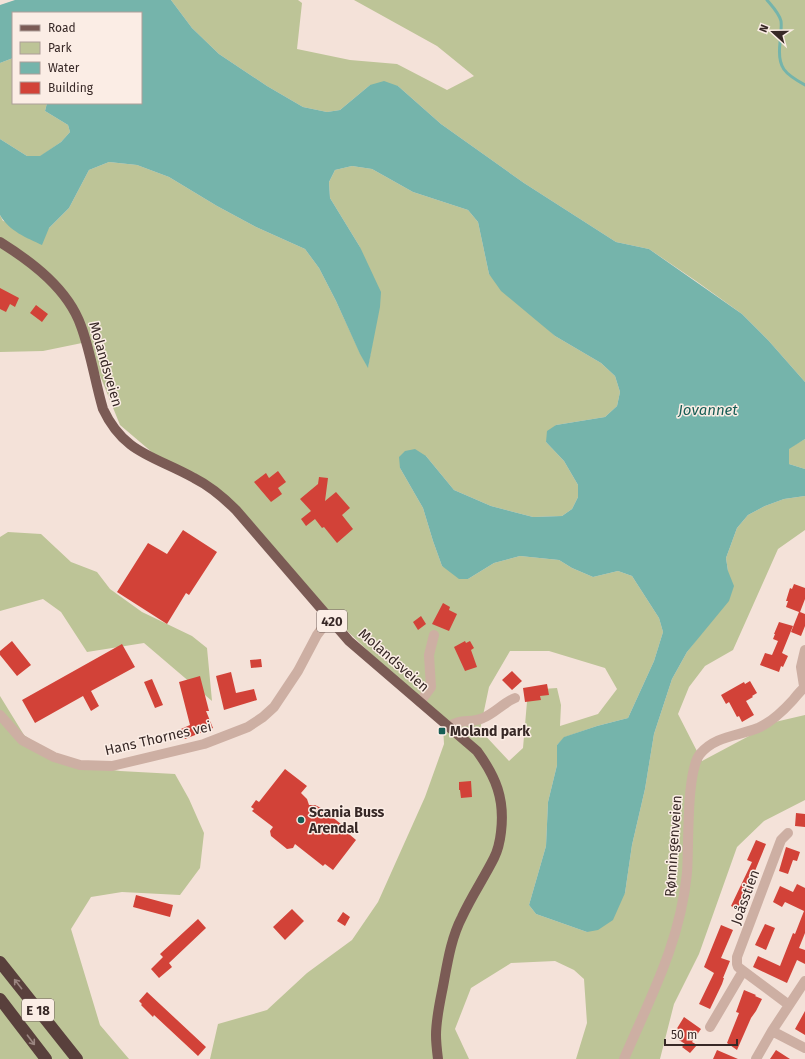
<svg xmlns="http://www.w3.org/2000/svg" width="805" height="1059" font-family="'Fira Sans',sans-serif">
	<rect width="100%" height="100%" fill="#f4e2d9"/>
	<path fill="#bdc497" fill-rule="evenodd" d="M171 0H298L302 3 297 49 350 60 397 64 447 90 474 76 437 46 354 0H805V382L768 340 742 314 696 281 649 249 616 242 524 183 441 124 398 86 370 85 340 110 327 112 303 107 267 86 219 54 192 28Z
		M13 58V103H47L45 111 68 125 70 132 61 142 41 156H27L0 139V63Z
		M109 162 137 165 169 177 217 206 256 227 305 249 319 268 336 301 360 353 368 367 373 339 360 247 330 198 329 182 335 170 352 166 372 169 413 192 468 210 478 222 489 274 555 336 601 363 615 376 620 392 617 406 605 417 556 425 546 442 564 461 578 485V497L572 509 562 516 533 517 491 506 454 490 426 456 400 468 423 508 433 541 442 566 468 579 494 563 520 556 559 560 572 568 593 577 618 571 632 576 659 618 663 632 654 661 628 718 597 726 565 737 557 745V765L548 802 546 846 529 905 536 914 587 932 625 893 632 845 645 789 654 734 672 679 687 652 704 630 728 571 726 558 737 528 748 515 765 506 784 499 805 496V530L778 549 733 650 705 666 689 687 678 714 702 761 775 722 805 715V800L764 821 737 847 699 954 674 1004 660 1059H576L587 1023 584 979 574 970 555 961 511 963 471 988 455 1029 469 1059H210L218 1024 267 1010 307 973 352 940 378 902 425 797 444 744 443 725 402 686 362 645 320 605 231 503 160 459 120 425 99 373 82 343 43 351 0 352V215L3 221 49 228 69 208 89 170ZM510 651H549L605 668 617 689 598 714 560 726 561 705 557 688 528 690 523 748 509 761 480 730 489 687Z
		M805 439V469L789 464V448Z
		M8 532 41 534 71 562 97 572 110 589 142 612 192 636 207 648 212 701 144 643 87 652 61 612 43 599 0 611V537Z
		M0 696 24 735 65 763 120 771 175 774 189 799 204 833 200 868 180 895 122 892 91 897 71 929 100 1025 129 1059H0Z"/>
	<path fill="#75b4ab" d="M15 0H171L192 28 219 54 267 86 303 107 327 112 340 110 370 85 384 81 398 86 441 124 524 183 616 242 649 249 742 314 768 340 805 382V439L789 449V464L805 469V496L784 499 765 506 748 515 737 528 726 558 728 571 734 586 729 601 687 652 672 679 654 734 645 789 632 845 625 893 613 920 598 930 587 932 536 914 529 905 546 846 548 802 557 765V745L564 737 597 726 628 718 654 661 663 632 659 618 632 576 618 571 593 577 572 568 559 560 520 556 494 563 468 579H459L442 566 433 541 423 508 400 468 399 457 405 451 415 449 426 456 454 490 491 506 533 517 562 516 572 509 578 497V485L564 461 546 442 547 431 556 425 605 417 617 406 620 392 615 376 601 363 555 336 501 291 489 274 478 222 468 210 413 192 372 169 352 166 335 170 329 182 330 198 360 247 381 292 380 307 368 368 360 354 336 301 319 268 305 249 256 227 217 206 169 177 137 165 109 162 89 170 69 208 49 228 42 245C27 238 9 231 0 215V139L27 156H40L61 142 70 132 68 125 45 111 47 103H141V13H13V58L0 63V5Z"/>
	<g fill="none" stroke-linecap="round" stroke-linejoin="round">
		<path stroke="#75b4ab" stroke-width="3" d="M767 0C772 6 779 13 781 21 782 28 780 36 780 43 777 68 785 74 805 85"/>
	</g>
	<path fill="#d24238" d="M0 288 19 298 15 307 10 304 6 312 0 309Z
		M36 305 48 314 42 322 30 313Z
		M278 471 286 482 278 488 282 494 271 502 254 482 266 473 269 478Z
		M319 477 328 478 325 501 336 492 350 508 342 515 353 529 337 543 324 527 322 528 315 519 306 526 301 519 311 511 300 499 318 484Z
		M183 530 217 552 189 595 186 593 167 624 117 592 148 543 167 554Z
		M794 584 805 588V599L800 612 805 614V626L801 636 791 632 799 612 786 607 788 601H786L790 588 792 589Z
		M443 603 450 607 449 610 457 614 449 631 432 624Z
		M421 616 426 624 418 630 413 622Z
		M779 622 793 626 782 653 788 656 783 667 781 666 779 672 760 665 765 653 772 655 778 641 773 639 775 634H774Z
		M12 641 31 665 17 676 0 655V651Z
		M465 641 466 643 470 641 474 648 471 650 477 667 465 671 454 647Z
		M122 644 135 667 91 691 99 706 91 711 83 696 35 723 22 700Z
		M261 659 262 667 251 668 250 660Z
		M512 671 522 681 512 690 502 680Z
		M231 672 236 693 254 689 257 700 224 710 216 676Z
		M200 676 209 711H206L213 728 185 739 181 729 190 725 179 682Z
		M152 679 163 705 155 708 144 682Z
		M750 681 757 693 752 696 753 697 746 701 754 715 742 722 739 716 737 717 729 702 726 704 721 695 744 682 745 684Z
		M547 684 549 695 540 696 541 700 525 702 523 688Z
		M285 769 307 786 301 793 307 799 309 805H315L321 808 351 832 349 834 356 840 333 870 325 864 323 866 295 844 293 848 287 849 271 836 270 831 273 827 252 811 254 809 251 807 256 800 259 802Z
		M471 781 472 797 461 798 460 790H459V782Z
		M796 813 805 814V827L795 826Z
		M756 840 766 844 748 888 751 889 741 911 731 906 752 862 747 860Z
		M786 847 800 852 797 861 793 860 788 874 779 871Z
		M797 884 805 888V933L799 948 805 950V964L797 960 787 983 753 967 758 956 780 966 793 933 795 934 804 911 785 902 782 907 773 902 780 886 793 892Z
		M136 895 173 905 170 917 133 907Z
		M292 909 304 921 285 940 273 927Z
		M343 912 350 917 345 926 337 921Z
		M198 919 206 928 169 963 172 967 159 978 151 969 163 957 160 954Z
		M765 924 775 928 766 950 755 945Z
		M721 925 733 930 721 958 730 961 723 978H724L722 984 710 1009 699 1004 714 973 704 967Z
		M744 990 756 995 755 996 762 999 756 1011 751 1018 737 1050 727 1043 739 1013 736 1012Z
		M147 992 206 1047 198 1056 154 1015 153 1017 141 1005 142 1004 139 1001Z
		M805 1011V1035L795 1029Z
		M684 1017 701 1029 692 1042 697 1045 690 1053 682 1047 685 1044 679 1040 683 1034 676 1030Z
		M717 1050 738 1059H713Z
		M776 1050 790 1059H770Z"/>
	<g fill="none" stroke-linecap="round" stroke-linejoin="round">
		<path stroke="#cdafa3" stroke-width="10" d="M804 686 801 667 805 650
			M420 702 431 687 429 655 434 635
			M0 715 22 740 54 757 80 765 112 766 204 744 248 727 263 717 274 707 298 671 317 635 330 618
			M450 726C458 719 473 723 483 718 495 713 503 703 515 698
			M788 833 781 840 737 957V964L738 967 789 1005
			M710 1027 743 971
			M772 1031 805 1048
			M624 1059C651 996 680 943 687 873 689 848 686 771 700 754 715 736 738 736 758 728 772 722 783 711 793 700 797 695 801 690 805 687
			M756 1059 772 1031 805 981"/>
		<path stroke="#7b5b55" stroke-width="10" d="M0 242C32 262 68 289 81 326 91 353 95 382 103 409 124 454 155 456 194 478 210 486 223 497 236 510L349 641 477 751C496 777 505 799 501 832 500 841 498 850 494 858 484 878 471 897 462 917 452 936 448 959 444 981 441 998 436 1017 436 1035 436 1043 437 1051 438 1059"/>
		<path stroke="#59403c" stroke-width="12" d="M0 962 77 1059
			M0 999 46 1059"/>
	</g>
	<defs><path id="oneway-shaft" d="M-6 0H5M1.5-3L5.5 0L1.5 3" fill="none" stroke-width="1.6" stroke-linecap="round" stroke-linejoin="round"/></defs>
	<g stroke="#9a8580">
		<use href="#oneway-shaft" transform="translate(18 984) rotate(-128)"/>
		<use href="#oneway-shaft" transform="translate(31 1040) rotate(53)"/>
	</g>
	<g fill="#175d55" stroke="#fbede5" stroke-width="1.5">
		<rect x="438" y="727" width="8" height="8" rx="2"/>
		<circle cx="301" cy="820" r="4"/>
	</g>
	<g text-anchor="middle" stroke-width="3" stroke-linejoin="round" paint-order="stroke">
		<g fill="#fbede5" stroke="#72635f" stroke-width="1">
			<rect x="317" y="610" width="30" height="22" rx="3"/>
			<rect x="22" y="999" width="32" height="22" rx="3"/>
		</g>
		<g font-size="13" font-weight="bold" fill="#372826">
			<text x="332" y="626">420</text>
			<text x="38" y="1015">E 18</text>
		</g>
		<g font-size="14" fill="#372826" stroke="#fbede5">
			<text transform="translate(106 364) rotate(74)" y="5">Molandsveien</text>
			<text transform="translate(394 660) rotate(41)" y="5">Molandsveien</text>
			<text transform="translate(158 738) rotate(-13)" y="5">Hans Thornes vei</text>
			<text transform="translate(673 846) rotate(-86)" y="5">Rønningenveien</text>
			<text transform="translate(745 897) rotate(-70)" y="5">Joåsstien</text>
		</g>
		<g font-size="14" font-weight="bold" fill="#372826" stroke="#fbede5" text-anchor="start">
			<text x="450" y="736">Moland park</text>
			<text x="309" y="817">Scania Buss<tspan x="309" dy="16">Arendal</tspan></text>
		</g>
		<g font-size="15" font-style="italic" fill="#175d55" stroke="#fbede5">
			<text x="708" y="415">Jovannet</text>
		</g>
	</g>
	<rect x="12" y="12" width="130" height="92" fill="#fbede5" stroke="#ad9e99"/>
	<rect x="20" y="25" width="20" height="6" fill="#7b5b55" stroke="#ad9e99"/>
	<text x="48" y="32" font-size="12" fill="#372826">Road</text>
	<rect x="20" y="42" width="20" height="12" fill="#bdc497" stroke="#ad9e99"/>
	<text x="48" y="52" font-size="12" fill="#372826">Park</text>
	<rect x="20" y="62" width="20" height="12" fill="#75b4ab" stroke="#ad9e99"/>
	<text x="48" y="72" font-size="12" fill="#372826">Water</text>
	<rect x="20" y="82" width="20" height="12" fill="#d24238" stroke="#ad9e99"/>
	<text x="48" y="92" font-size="12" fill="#372826">Building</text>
	<g transform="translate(773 32) rotate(291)" stroke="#fbede5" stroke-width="3" paint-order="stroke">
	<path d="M0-3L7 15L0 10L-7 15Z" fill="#372826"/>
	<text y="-6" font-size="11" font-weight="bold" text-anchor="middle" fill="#372826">N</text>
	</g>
	<path d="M665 1039v6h72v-6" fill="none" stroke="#372826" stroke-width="2"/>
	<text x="671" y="1039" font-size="12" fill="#372826" stroke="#fbede5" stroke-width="3" paint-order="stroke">50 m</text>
</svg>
